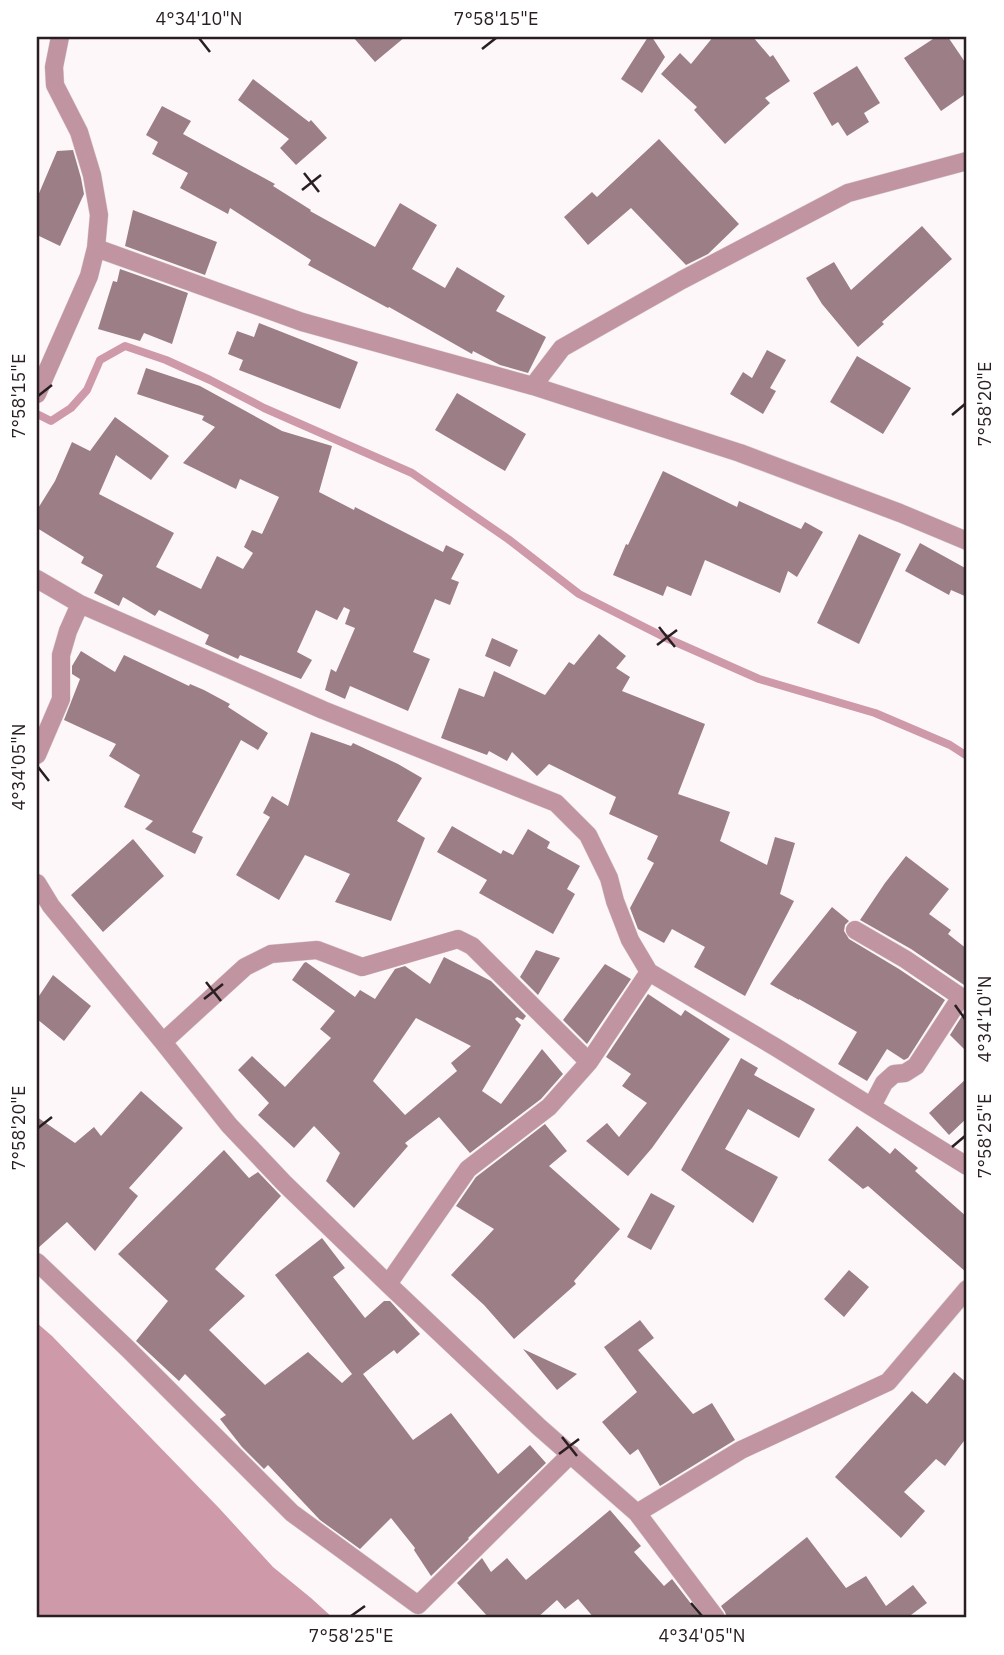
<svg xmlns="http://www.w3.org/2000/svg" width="1004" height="1655" font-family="'IBM Plex Sans',sans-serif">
	<rect width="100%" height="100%" fill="#fef7f9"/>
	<path fill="#ce9aa9" d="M37 1323 52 1336 219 1508 273 1567 311 1598 333 1618H37Z"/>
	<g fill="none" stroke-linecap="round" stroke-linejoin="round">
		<path stroke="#ce9aa9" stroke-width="8" d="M37 414 51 421 71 408 87 390 100 360 125 346 166 360 210 380 264 408 412 473 508 539 579 594 664 637 759 679 875 713 950 745 967 756"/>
	</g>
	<path fill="#9b7e86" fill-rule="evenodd" d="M353 37H405L375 62Z
		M648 37H652L665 57 642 93 621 79Z
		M713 37H753L770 57 773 55 790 81 765 98 770 103 725 144 694 110 697 107 661 74 680 53 691 64Z
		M936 37H948L967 65V93L941 111 904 58Z
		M857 66 880 103 864 113 869 122 847 136 838 122 832 126 813 93Z
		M253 79 309 122 311 120 327 138 296 165 280 148 289 139 238 100Z
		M162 106 191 121 183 134 275 184 273 186 311 210 310 211 375 247 400 203 437 225 412 269 445 288 457 267 505 296 496 311 546 337 528 373 500 365 473 351 472 354 389 307 388 308 308 265 311 260 230 208 228 214 180 188 188 173 152 154 158 142 146 135Z
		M659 139 739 224 708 254 686 265 631 208 588 245 564 217 592 192 597 197Z
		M73 150 81 178 84 194 60 246 37 235V198L57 151Z
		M133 210 217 242 205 275 125 246Z
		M922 226 952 259 882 322 884 324 858 347 822 304 806 278 834 262 851 290Z
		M120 269 188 293 172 344 144 333 140 341 98 329 113 281 117 282Z
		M259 323 358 362 340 409 239 370 243 360 228 354 237 331 254 337Z
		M767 350 786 360 770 388 776 391 763 414 730 394 743 372 752 378Z
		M857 356 911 388 883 434 830 402Z
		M146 368 200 386 282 431 332 446 319 492 354 510 355 507 443 552 446 545 464 554 451 579 459 582 450 605 435 599 413 652 430 659 408 711 350 686 345 699 325 690 331 669 336 672 355 628 345 624 350 610 344 607 337 620 316 610 297 652 312 660 301 679 240 655 238 659 205 644 209 635 159 610 155 616 123 597 119 606 94 593 103 575 81 563 84 557 37 528V510L55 481 72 442 90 451 115 417 169 456 151 480 116 455 99 494 174 533 156 567 201 589 217 556 243 569 253 553 244 547 252 530 262 534 279 497 240 479 236 489 183 463 215 427 202 420 204 416 137 394Z
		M457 393 526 434 505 471 435 430Z
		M663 471 737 507 739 501 801 529 805 522 823 532 797 577 788 571 780 593 705 560 691 596 667 586 663 596 613 575 626 544 628 545Z
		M859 534 901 554 859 644 817 623Z
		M920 543 967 569V597L951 590 949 595 905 571Z
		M599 634 626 656 616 668 630 677 622 691 705 724 678 794 730 812 720 841 767 865 775 837 795 843 780 894 794 901 745 996 694 967 705 947 672 929 664 943 638 929 630 908 654 863 647 859 658 836 609 814 616 797 549 764 537 776 512 752 507 761 489 751 487 755 441 738 459 688 484 697 494 671 545 695 569 662 574 665Z
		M492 638 518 650 510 667 485 656Z
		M81 651 115 672 124 655 189 686 190 684 204 690 230 704 228 707 268 733 258 750 241 740 192 832 203 837 195 854 145 829 153 821 124 807 140 775 109 756 116 744 64 720 80 679 72 674V666Z
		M311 732 351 746 353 743 398 764 422 778 397 821 425 838 391 921 335 902 350 874 305 855 279 900 236 875 270 817 263 813 272 796 288 806Z
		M452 826 501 854 503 850 513 855 528 829 550 842 547 848 580 866 567 889 575 894 553 934 479 893 487 880 437 852Z
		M133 839 164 876 103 932 71 895Z
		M906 856 949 889 929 914 951 930 948 934 967 949V987L911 949 860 920 885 883Z
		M832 907 849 921 845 925 844 931 849 939 899 969 945 1000 908 1058 904 1060 887 1049 867 1081 838 1064 857 1032 799 999V1000L770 984Z
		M536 950 560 958 538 995 520 977Z
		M444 957 491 981 526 1016 523 1020 517 1017 515 1019 521 1025 482 1091 501 1104 542 1049 563 1074 541 1099 470 1153 439 1117 405 1143 408 1146 354 1208 326 1181 340 1153 314 1126 294 1148 258 1115 269 1103 238 1070 252 1056 285 1087 331 1038 320 1029 335 1011 292 980 304 963 306 962 355 997 360 990 375 999 395 969 405 966 430 984ZM416 1018 471 1046 451 1063 457 1071 405 1115 373 1081Z
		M605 964 631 979 587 1044 563 1020Z
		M53 975 91 1006 64 1041 37 1019V999Z
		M648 994 681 1016 685 1010 730 1039 652 1148 628 1176 586 1141 607 1123 619 1137 647 1103 622 1086 631 1074 606 1057Z
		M967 1008V1052L950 1035Z
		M741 1058 758 1068 754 1075 815 1109 799 1138 748 1109 725 1149 778 1177 753 1223 681 1170Z
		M967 1078V1118L949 1135 929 1113Z
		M141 1091 183 1128 129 1188 138 1196 95 1251 67 1222 37 1249V1117L75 1143 94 1127 101 1136Z
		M545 1124 567 1151 549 1166 620 1229 574 1281 576 1284 514 1339 484 1305 451 1275 494 1229 456 1206 476 1177Z
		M857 1126 890 1154 895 1148 918 1168 915 1171 967 1217V1273L868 1186 863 1189 828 1160Z
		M224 1150 249 1178 258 1172 281 1196 215 1269 245 1296 209 1330 265 1385 308 1352 342 1383 352 1374 275 1275 322 1238 345 1268 333 1277 365 1318 384 1301H390L420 1334 397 1354 394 1350 363 1374 413 1440 451 1413 498 1474 530 1445 546 1463 468 1538 469 1539 431 1576 414 1550 415 1548 391 1518 360 1549 320 1520 268 1465 264 1469 242 1447 220 1419 226 1415 185 1374 179 1381 136 1341 168 1301 118 1254Z
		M651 1193 675 1206 651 1250 627 1237Z
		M849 1270 869 1287 844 1317 824 1299Z
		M640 1320 654 1338 638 1350 693 1414 712 1403 735 1440 660 1486 638 1449 630 1455 602 1422 637 1392 604 1347Z
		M523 1349 577 1374 557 1390Z
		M954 1372 967 1383V1437L945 1466 936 1459 904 1492 925 1511 901 1538 835 1477 912 1391 927 1404Z
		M610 1510 641 1546 634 1552 664 1586 672 1579 702 1618H594L578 1599 565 1609 557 1600 537 1618H489L457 1583 482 1558 491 1572 507 1558 526 1580Z
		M807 1537 846 1588 866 1576 886 1606 913 1585 927 1603 907 1618H727L725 1612 721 1606Z"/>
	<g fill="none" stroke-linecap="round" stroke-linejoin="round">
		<defs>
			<path id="minor" d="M96 248 302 322 533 386 740 453 900 513 967 541
				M533 386 562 348 682 280 848 193 967 161
				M37 394 89 276 96 248 99 215 92 175 79 132 55 85 54 67 60 37
				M37 579 80 604 323 710 556 803 588 835 609 878 615 901 630 940 649 972 777 1048 967 1166
				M37 755 61 699V655L68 631 80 604
				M37 883 51 906 163 1042 229 1125 284 1183 388 1284 539 1427 637 1513 716 1618
				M855 930 905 959 961 997 916 1066 905 1073 894 1074 884 1083 872 1106
				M163 1042 245 967 271 954 317 950 362 967 458 939 472 946 589 1062
				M37 1262 129 1350 292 1513 418 1605 571 1454
				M388 1284 468 1169 549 1107 589 1062 649 972
				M637 1513 741 1450 888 1382 967 1289"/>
		</defs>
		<use href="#minor" stroke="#dcd4d6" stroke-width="19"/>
		<use href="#minor" stroke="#c094a1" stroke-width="18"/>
	</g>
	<path fill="none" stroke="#291e21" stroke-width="2.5" d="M199 38 210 52M482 49 496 38M304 173 319 192M302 190 321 175M38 396 52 385M952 415 965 404M659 627 675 647M657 645 677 630M38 767 49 781M206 982 221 1001M204 999 223 984M955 1005 965 1019M38 1128 52 1117M952 1147 965 1136M562 1437 577 1456M559 1454 579 1439M691 1603 702 1616M351 1616 365 1606"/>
	<rect width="1004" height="1655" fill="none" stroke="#ffffff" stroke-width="77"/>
	<rect x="38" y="38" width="927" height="1578" fill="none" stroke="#291e21" stroke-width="2.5"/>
	<g font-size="18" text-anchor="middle" fill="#291e21">
		<text x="199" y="25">4°34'10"N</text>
		<text x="496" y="25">7°58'15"E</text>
		<text transform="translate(19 396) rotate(-90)" y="6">7°58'15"E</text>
		<text transform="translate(985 404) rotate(-90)" y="6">7°58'20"E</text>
		<text transform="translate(19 767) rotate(-90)" y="6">4°34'05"N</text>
		<text transform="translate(985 1019) rotate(-90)" y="6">4°34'10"N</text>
		<text transform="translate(19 1128) rotate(-90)" y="6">7°58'20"E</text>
		<text transform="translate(985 1136) rotate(-90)" y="6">7°58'25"E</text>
		<text x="351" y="1642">7°58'25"E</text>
		<text x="702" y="1642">4°34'05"N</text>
	</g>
</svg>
